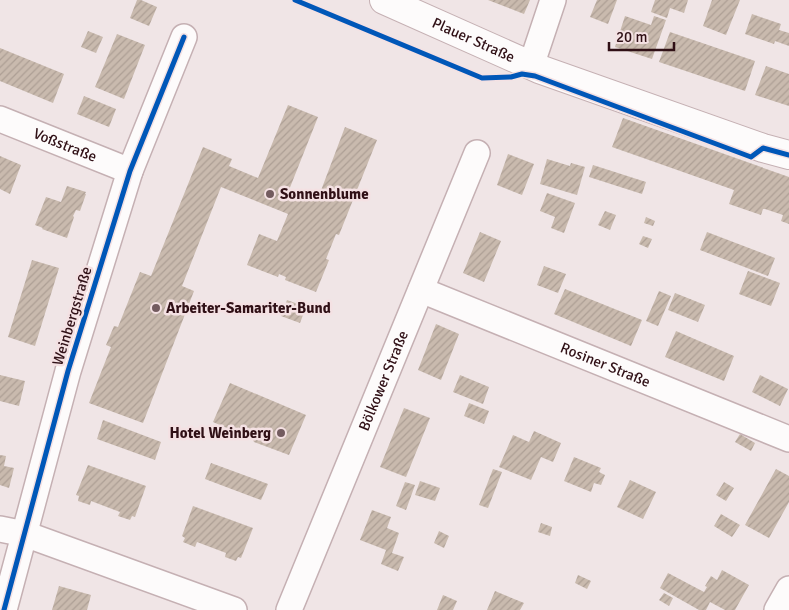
<svg xmlns="http://www.w3.org/2000/svg" width="789" height="610" font-family="Signika,sans-serif">
	<defs>
		<pattern id="building-hatch" width="6" height="6" patternUnits="userSpaceOnUse" patternTransform="scale(1.25)"><rect width="6" height="6" fill="#c9baae"/><path d="M-1 1l2-2M0 6l6-6M5 7l2-2" fill="none" stroke="#ad9f95"/></pattern>
	</defs>
	<rect width="100%" height="100%" fill="#f0e5e6"/>
	<path fill="url(#building-hatch)" d="M137 0H141L157 7 149 26 130 18Z
		M488 0H530L524 14Z
		M597 0H617L608 24 590 17Z
		M655 0H688L684 13 670 8 667 18 651 12Z
		M712 0H740L726 35 703 26Z
		M752 14 781 24 779 30 789 33V46L775 41 774 44 745 34Z
		M625 16 651 25 654 16 666 20 652 59 615 47Z
		M88 31 103 37 96 53 81 47Z
		M670 32 755 61 745 91 659 62Z
		M117 34 145 45 124 99 95 87Z
		M0 48 64 74 53 103 0 81Z
		M766 66 789 74V106L755 95Z
		M84 96 116 109 109 127 77 114Z
		M288 105 318 117 289 190 317 201 345 127 377 140 339 235 336 234 326 259 329 260 316 292 285 280 286 277 279 274 278 277 247 265 259 234 277 241 288 214 221 187 182 286 194 291 143 423 89 403 111 347 106 345 114 326 118 327 140 272 151 276 203 147 232 159 229 166 258 178Z
		M623 118 789 177V224L781 221 783 215 765 209H763L761 215 729 204 734 190 612 147Z
		M508 154 534 164 522 195 497 185Z
		M0 156 21 165 10 194 0 189Z
		M547 159 570 166 571 163 585 167 577 195 540 184Z
		M593 165 646 182 642 194 589 177Z
		M67 186 86 192 85 194H86L80 211 76 210 73 216 74 217 67 238 42 229 43 228 35 225 46 197 61 202Z
		M547 193 575 203 564 233 551 228 555 217 540 211Z
		M605 211 616 215 610 230 598 225Z
		M646 217 655 221 653 226 644 223Z
		M480 232 501 241 484 282 463 273Z
		M707 232 775 258 768 276 700 250Z
		M643 236 652 239 648 248 639 244Z
		M32 260 59 268 35 346 8 337Z
		M544 266 566 274 558 293 537 285Z
		M748 271 780 283 771 306 739 294Z
		M565 289 642 320 631 346 554 314Z
		M659 291 671 296 658 326 646 321Z
		M675 293 705 305 698 322 668 310Z
		M287 300 306 307 300 323 281 316Z
		M436 324 459 334 441 380 418 370Z
		M676 331 734 356 724 381 665 357Z
		M0 375 25 381 19 406 0 401Z
		M460 375 489 387 483 404 453 392Z
		M760 375 788 389 780 406 752 392Z
		M230 383 306 415 289 455 254 442 253 440 213 422Z
		M469 403 489 411 484 424 464 416Z
		M404 408 430 418 406 477 380 467Z
		M103 420 161 442 155 460 97 439Z
		M534 431 561 443 553 462 541 457 531 480 499 467 513 435 529 442Z
		M740 434 755 443 751 451 735 442Z
		M0 455 6 456 4 466 14 468 9 488 0 485Z
		M574 457 601 468 599 472 605 475 601 485 594 483 591 492 564 481Z
		M211 463 268 484 261 500 205 479Z
		M88 465 146 486 135 517 132 516 130 520 118 516 120 512 91 501 90 505 78 501 79 496 76 495Z
		M493 469 502 472 488 508 479 505Z
		M776 469 789 476V502L769 538 745 525Z
		M630 480 656 492 643 519 617 507Z
		M420 481 440 488 435 501 415 495Z
		M405 482 415 485 406 510 396 506Z
		M724 482 734 488 726 501 716 495Z
		M193 506 253 528 241 558 238 557 236 561 225 557 226 553 197 542 195 547 183 542 185 538 182 536Z
		M372 510 391 517 387 528 399 533 392 553 404 557 398 571 381 564 386 550 360 540Z
		M721 514 740 525 732 537 714 526Z
		M541 523 552 527 550 536 538 532Z
		M439 531 449 536 444 548 434 543Z
		M722 570 749 585 735 610H725L710 602 706 610H699L660 588 668 573 704 592 707 587 705 586 711 576 717 580Z
		M578 575 591 581 587 589 575 583Z
		M59 586 91 595 87 610H52Z
		M495 591 524 603 520 610H487Z
		M664 593 673 598 669 606 659 600Z
		M443 595 457 601 453 610H437Z"/>
	<g fill="none" stroke-linecap="round" stroke-linejoin="round">
		<defs>
			<g id="minor">
				<path d="M531 66 553 0"/>
				<path id="s1" d="M0 119 130 171"/>
				<path id="s2" d="M421 290 789 439"/>
				<path d="M0 529 25 534 234 610"/>
				<path d="M4 610 68 371 130 171 184 37"/>
				<path id="s3" d="M289 610 477 153"/>
				<path d="M777 610 789 589"/>
			</g>
			<g id="major">
				<path id="s4" d="M384 0 539 69 763 148 789 155"/>
			</g>
		</defs>
		<use href="#minor" stroke="#c5b0b3" stroke-width="28"/>
		<use href="#major" stroke="#c5b0b3" stroke-width="30"/>
		<use href="#minor" stroke="#fdfbfb" stroke-width="25"/>
		<use href="#major" stroke="#fdfbfb" stroke-width="28"/>
		<defs>
			<path id="cycleway" d="M295 0 482 78 511 77 522 74 535 76 751 157 763 148 789 155
				M4 610 68 371 130 171 184 37"/>
		</defs>
		<use href="#cycleway" stroke="#f4e1e3" stroke-width="8"/>
		<use href="#cycleway" stroke="#0057b8" stroke-width="5"/>
	</g>
	<g fill="#735b5f" stroke="#f4e1e3" stroke-width="2">
		<circle cx="270" cy="194" r="5"/>
		<circle cx="156" cy="308" r="5"/>
		<circle cx="281" cy="433" r="5"/>
	</g>
	<g text-anchor="middle" stroke-width="5" stroke-linejoin="round" paint-order="stroke">
		<g font-size="15" fill="#301016" stroke="#f4e1e3">
			<text dy="5" stroke="none"><textPath href="#s4" startOffset="98">Plauer Straße</textPath></text>
			<text dy="5" stroke="none"><textPath href="#s1" startOffset="70">Voßstraße</textPath></text>
			<text transform="translate(72 316) rotate(-73)" y="5">Weinbergstraße</text>
			<text dy="5" stroke="none"><textPath href="#s2" startOffset="199">Rosiner Straße</textPath></text>
			<text dy="5" stroke="none"><textPath href="#s3" startOffset="248">Bölkower Straße</textPath></text>
		</g>
		<g font-size="15" font-weight="bold" fill="#301016" stroke="#f4e1e3" text-anchor="start">
			<text x="280" y="199">Sonnenblume</text>
			<text x="166" y="313">Arbeiter-Samariter-Bund</text>
			<text x="271" y="438" text-anchor="end">Hotel Weinberg</text>
		</g>
	</g>
	<path d="M609 42v8h65v-8" fill="none" stroke="#301016" stroke-width="2.5"/>
	<text x="616" y="42" font-size="15" fill="#301016" stroke="#f4e1e3" stroke-width="4" paint-order="stroke">20 m</text>
</svg>
